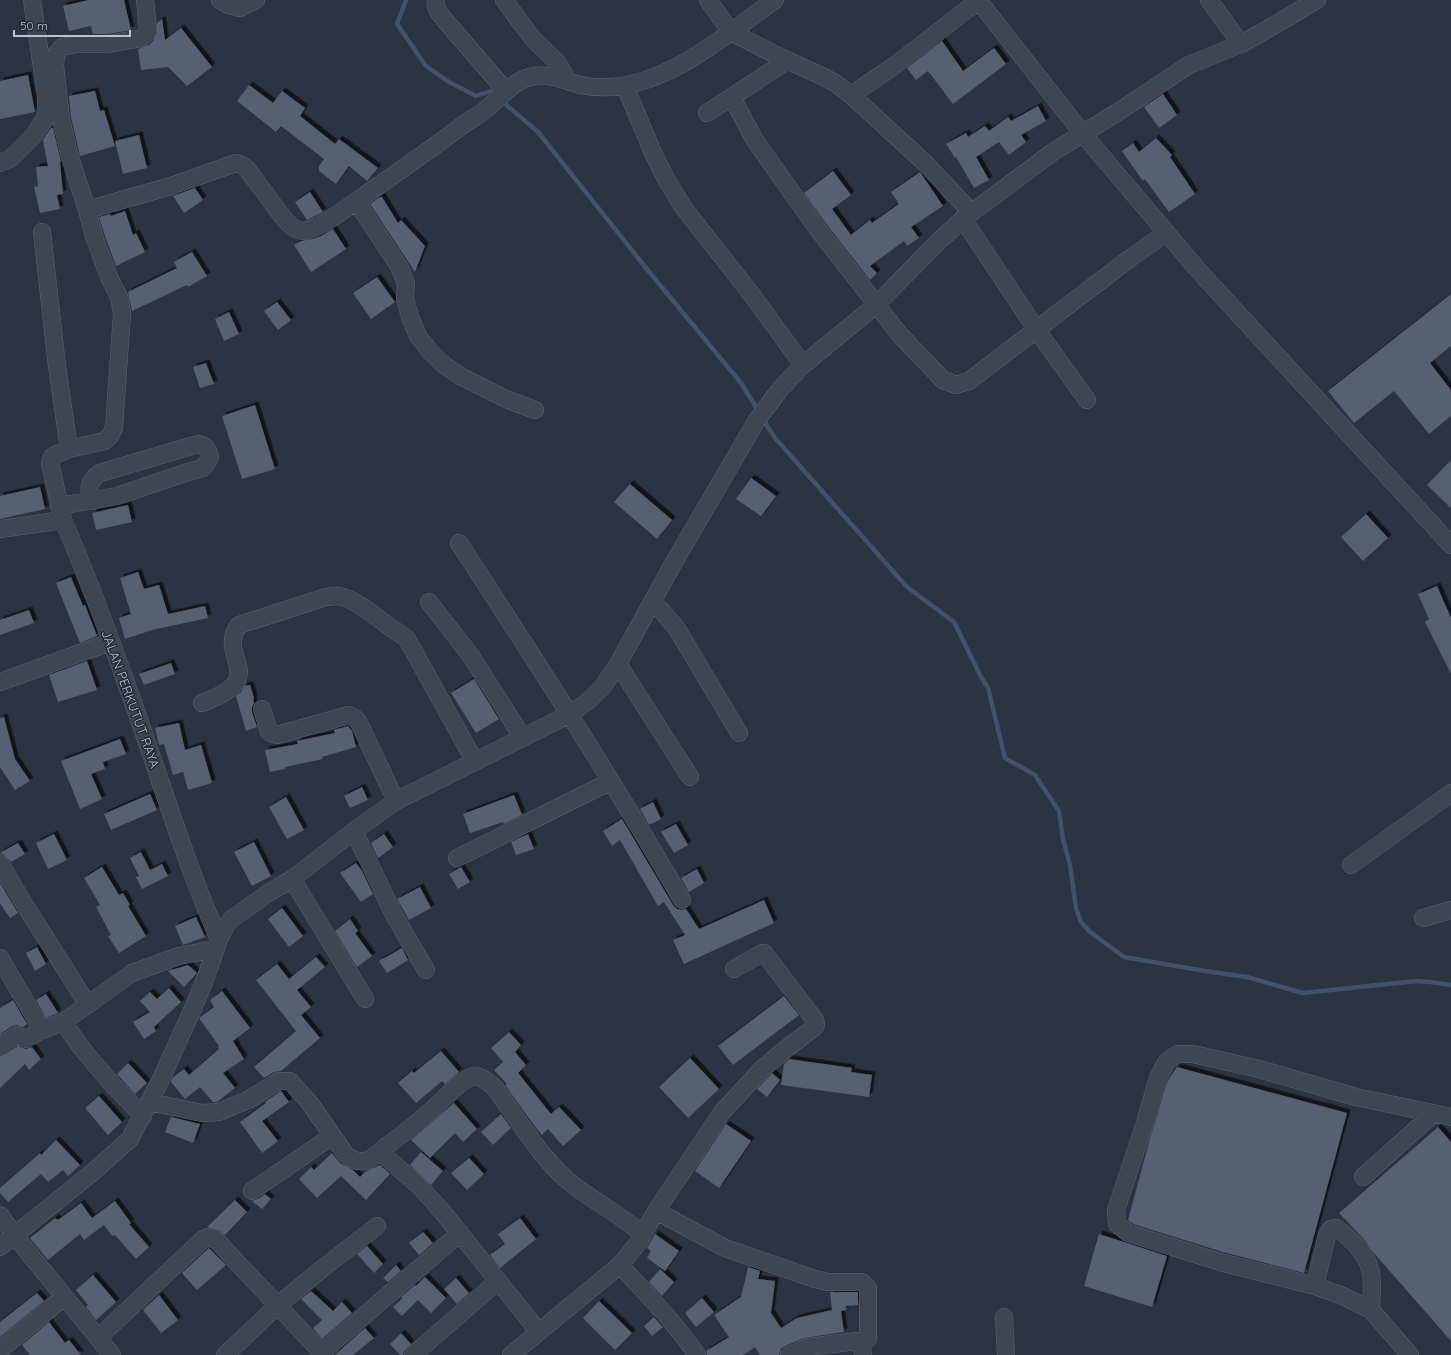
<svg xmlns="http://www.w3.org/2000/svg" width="1451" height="1355" font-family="Quicksand,sans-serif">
	<defs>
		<filter id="shadow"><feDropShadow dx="3.5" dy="-3.5" stdDeviation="0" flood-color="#0009"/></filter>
	</defs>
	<rect width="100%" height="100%" fill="#2a3442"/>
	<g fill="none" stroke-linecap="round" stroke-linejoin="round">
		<path stroke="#415269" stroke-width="4.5" d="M406 0 397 24 426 66 449 82 476 96 490 91 538 132 646 268 741 383 759 412
			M762 418 775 438 907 587 954 622 981 677 988 688 1005 758 1035 775 1059 811 1063 839 1070 865 1076 908 1081 922 1090 932 1124 957 1205 971 1247 977 1303 993 1416 981 1430 982 1451 985"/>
	</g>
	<path fill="#55606f" filter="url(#shadow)" d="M89 0H124L131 30 108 34H93L91 26 69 31 63 6Z
		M162 19 165 40 181 28 212 67 187 86 168 67 141 70 138 49 149 45 153 41 157 32V23Z
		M942 41 963 71 994 48 1006 64 953 104 928 71 916 80 907 68Z
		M28 75 35 112 0 119V81Z
		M249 85 273 103 282 91 305 108 300 116 335 144 339 139 378 168 367 181 349 166 336 184 319 171V166L324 159 281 126 276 132 237 101Z
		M95 91 100 111 104 110 115 146 80 156 71 117 69 96Z
		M1163 94 1177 115 1159 128 1144 107Z
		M1038 106 1046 121 1021 135 1026 142 1009 155 999 142 976 157 989 180 974 188 956 157 955 158 946 144 966 133 968 137 985 126 989 131 1008 117 1011 121Z
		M51 128H53L61 162H60L63 194 57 195 60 209 40 213 34 187 38 186 36 167 48 166 43 140Z
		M139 135 147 168 123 174 115 141Z
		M1156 138 1172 155 1170 157 1195 194 1169 212 1145 179 1143 181 1122 151 1133 143 1139 152Z
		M833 171 851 195 832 209 851 235 870 220 872 223 899 204 891 192 920 172 943 206 911 227 919 238 907 246 904 241 870 266 877 273 870 280 825 222 804 193Z
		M195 188 203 200 184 213 173 196Z
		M310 192 323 212 307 220 295 202Z
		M380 197H382L398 223 401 220 425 246 415 272 370 204Z
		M125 211 133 235 136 233 145 252 116 266 105 236 99 217 110 214 111 216Z
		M333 229 346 249 311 272 294 245 301 241 312 239 321 236Z
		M192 252 207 276 188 287 187 285 132 311 128 292 177 268 174 262Z
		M377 277 395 302 371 319 353 293Z
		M1451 294V346L1430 363 1451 390V416L1429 434 1394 391 1354 423 1328 391Z
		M277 302 291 320 278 330 264 311Z
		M229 312 239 334 224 341 215 319Z
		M206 363 214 384 200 388 193 367Z
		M255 405 275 469 242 479 222 416Z
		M1451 460V508L1427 485Z
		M751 478 776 496 761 516 736 499Z
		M630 484 672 520 657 539 614 502Z
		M40 487 45 509 0 519V496Z
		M128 505 132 522 96 530 92 513Z
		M1366 514 1388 538 1363 561 1341 537Z
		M138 572 144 589 159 585 168 614 205 606 208 618 152 630 125 639 119 618 131 614 120 578Z
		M71 577 83 606 85 605 97 636 80 643 56 583Z
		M1437 586 1451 618V674L1425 622 1429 619 1418 594Z
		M29 610 34 623 0 635V620Z
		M87 661 97 690 58 702 49 675Z
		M171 663 175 674 144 685 139 674Z
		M474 679 499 719 476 733 451 693Z
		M250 685 254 698 253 699 254 703 252 707V712L257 727 246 731 236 696 241 692 244 686Z
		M4 717 15 759 30 781 15 790 0 767V718Z
		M179 723 185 750 201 745 212 783 188 790 183 772 173 775 164 744 159 745 155 728Z
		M348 726 352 731 356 747 322 757 323 759 285 767V769L270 772 265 750 298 744 297 741 335 733 334 730Z
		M120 739 126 754 103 762 105 769 91 774 102 799 80 809 61 761Z
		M362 787 368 800 350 808 344 796Z
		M150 794 157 810 111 830 104 814Z
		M514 795 522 815 504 824 503 822 470 833 463 814Z
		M286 797 304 830 287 839 269 807Z
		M653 802 661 819 649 825 640 809Z
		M622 819 673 905 677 909 682 910 686 909 699 929 764 900 774 923 684 964 673 940 685 935 664 902 658 906 620 840 612 846 603 831Z
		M676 824 688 845 674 853 661 832Z
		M54 834 67 860 48 869 36 843Z
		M384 834 393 847 378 858 371 843Z
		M528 834 534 849 516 855 511 842Z
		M254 842 271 876 252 886 234 852Z
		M18 843 25 854 11 862 5 855 0 853Z
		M141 852 150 870 162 864 168 876 142 889 136 877 139 876 130 858Z
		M356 863 362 871 373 894 361 902 340 873Z
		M102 867 119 895 123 893 130 905 128 906 146 936 119 953 108 936 111 935 96 907 100 905 84 878Z
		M461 867 470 882 458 889 449 874Z
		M697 869 704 883 689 892 681 878Z
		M0 883 18 913 10 918 0 903Z
		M420 887 431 908 409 920 397 899Z
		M282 908 303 936 289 947 268 919Z
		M196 917 205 937 183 945 175 926Z
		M350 919 358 931 355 933 372 956 357 967 335 931Z
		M37 947 46 964 35 971 26 953Z
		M402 948 408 960 387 973 379 961Z
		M316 957 325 967 297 990 311 1007 301 1015 320 1038 281 1071 274 1072 264 1078 254 1067 296 1031 256 980 277 964 289 979Z
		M188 965 197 973 184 987 168 971Z
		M169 988 181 1002 154 1027 156 1031 144 1039 133 1022 150 1012 140 1001 150 992 157 999Z
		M222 991 250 1028 233 1041 244 1059 223 1073 235 1088 217 1102H213L200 1087 185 1099 171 1082 172 1078 184 1069 189 1075 219 1049 218 1047 219 1046 199 1018 214 1007 210 1000Z
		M46 994 58 1013 46 1018 36 1000Z
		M784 996 799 1015 733 1065 718 1046Z
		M13 1000 27 1024 23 1027 17 1025 12 1026 0 1034V1008Z
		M509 1032 521 1045 515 1052 526 1065 518 1073 551 1114 559 1107 581 1130 563 1146 548 1129 542 1135 533 1124 505 1085 507 1084 494 1070 503 1062 491 1048Z
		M18 1046 26 1049 32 1047 41 1059 29 1070 25 1064 0 1088V1056L5 1054Z
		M441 1051 459 1072 445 1084 442 1081 416 1103 398 1083 412 1071 414 1073Z
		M690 1058 719 1089 688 1118 659 1087Z
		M789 1059 852 1068 851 1072 872 1075 869 1097 781 1085 784 1064Z
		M128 1063 147 1083 135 1094 117 1074Z
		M1177 1067 1347 1113 1304 1273 1223 1252 1133 1224 1128 1220 1149 1142 1167 1082Z
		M772 1073 780 1080 767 1097 757 1089Z
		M281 1091 289 1102 262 1121 278 1141 262 1153 240 1122 266 1103 265 1102Z
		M99 1096 122 1122 108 1135 85 1108Z
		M454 1103 477 1129 463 1142 455 1133 430 1158 411 1140Z
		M501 1114 511 1128 493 1145 481 1132Z
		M171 1117 200 1124 193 1143 165 1132Z
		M726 1124 751 1141 719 1188 695 1171Z
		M1438 1127 1451 1142V1341L1373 1252 1363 1238 1339 1213Z
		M56 1140 80 1165 68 1176 63 1170 48 1182 41 1174 8 1202 0 1193V1188L40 1153 41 1155Z
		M421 1152 443 1171 431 1185 410 1165Z
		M332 1153 340 1163 353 1170 360 1177 366 1171 380 1165 390 1174 366 1200 341 1176 317 1198 299 1179 311 1167 314 1170Z
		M469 1158 484 1174 467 1190 451 1173Z
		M265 1194 271 1199 262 1209 252 1201 258 1199Z
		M235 1200 247 1212 225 1235 220 1231 207 1227Z
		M115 1201 131 1223 129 1224 149 1247 136 1259 115 1235 112 1236 104 1225 84 1240 80 1234 48 1260 30 1238 55 1218 58 1220 81 1203 92 1218Z
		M520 1218 536 1239 500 1268 490 1255 505 1244 498 1234Z
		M423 1232 433 1243 419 1255 409 1243Z
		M655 1234 679 1251 665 1271 647 1258 651 1251 647 1248Z
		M1099 1234 1167 1256 1152 1307 1084 1286Z
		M367 1246 383 1264 374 1273 357 1254Z
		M209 1248 226 1265 197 1290 182 1273Z
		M396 1265 401 1271 388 1282 383 1278Z
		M748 1267 760 1271 758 1279 775 1281 771 1313 781 1328 797 1318 832 1310 830 1292H858V1305L846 1306V1310L841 1311 844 1332 804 1338 785 1346 781 1349 779 1355H760L755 1347 743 1355H707L706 1351 729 1337 714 1315 741 1297Z
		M660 1269 674 1282 662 1296 649 1282Z
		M93 1275 116 1302 96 1320 86 1307 88 1305 76 1290Z
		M425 1277 446 1298 431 1313 418 1300 402 1316 393 1307 403 1298 401 1297 415 1285 416 1286Z
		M456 1278 469 1293 457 1304 444 1289Z
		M311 1291 333 1311 342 1302 352 1313 322 1339 313 1328 322 1320 301 1299Z
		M37 1293 44 1301 0 1337V1322Z
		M159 1295 178 1320 161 1333 143 1310Z
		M702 1298 714 1312 696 1327 685 1313Z
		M599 1301 632 1333 615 1350 583 1318Z
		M654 1317 663 1327 652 1336 644 1326Z
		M49 1322 65 1343 69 1340 81 1355H30L22 1345Z
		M365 1328 374 1338 353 1355H335Z
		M401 1333 411 1344 404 1351 403 1355H400L390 1344Z"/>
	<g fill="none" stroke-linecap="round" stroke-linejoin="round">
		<defs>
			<path id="minor" d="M220 0 226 4 240 8 256 0
				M436 0C434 7 439 13 443 18L506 91
				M504 0 533 39 558 63 568 81
				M708 0 731 32 782 58 822 76 835 83 851 95 925 163 971 212
				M978 0 1083 134 1198 270 1451 545
				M1209 0 1241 44
				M625 86 653 153 666 179 683 207 752 295 803 365
				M851 95 894 66 978 1
				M732 97 754 139 817 228 900 335 943 380 956 385 969 381 1129 259 1166 233
				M707 113 788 60
				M0 163 10 159 34 135 46 117V95L32 0
				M356 201 400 268 406 284 405 298 410 317 418 336 429 350 444 365 462 377 506 399 535 410
				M87 210 69 154 61 119 55 65 56 55 62 47 77 44H109L142 38 146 34 148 29 145 0
				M963 219 1036 329 1087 400
				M42 232 57 366 69 449
				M59 506 117 496 188 472 203 468 205 466 210 457C208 450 206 445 198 444L100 473C89 481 87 488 92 501
				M63 520 50 463 52 457 57 454 69 449 104 441 110 436 114 428 122 313 119 297 109 277 95 239 87 210 171 186 236 163 242 165 247 169C256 181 266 194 275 207 280 213 284 219 289 224 293 228 298 231 303 231 319 230 347 207 361 198 394 175 427 152 459 128 467 121 477 117 485 110 498 100 508 87 522 80 542 70 560 79 580 85 591 87 601 88 612 87 673 82 726 34 775 0
				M0 529 63 520C99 603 129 689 158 775 177 830 195 886 219 939
				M459 543C536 661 612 779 682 900
				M429 602 471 656 523 738
				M651 603 662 611 677 629 739 733
				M618 664 690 777
				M0 682 111 642
				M202 703C273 677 215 657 239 625L326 597C330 597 334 596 338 596 353 597 379 619 391 628 397 632 402 634 407 639L474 760
				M262 709 269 732 277 735 349 715 356 719 359 723 396 801
				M354 831 394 915 426 970
				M457 858C509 833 559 806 610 782
				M0 863 21 899 88 1005
				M1351 865 1451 793
				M292 879 365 999
				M1423 918 1451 910
				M0 958 42 1030
				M63 1022 83 1050 112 1084 143 1116
				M0 1046 17 1035 26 1039 42 1030 63 1022 132 973 179 956 215 949
				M150 1102 202 1113 219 1112 248 1100 279 1081H290L309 1102 346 1155C352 1160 360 1163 368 1160 375 1157 382 1150 388 1145 407 1131 425 1117 442 1100 450 1093 460 1081 471 1077 480 1074 488 1082 495 1088 516 1117 539 1155 566 1179 590 1200 620 1213 643 1235
				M380 1152 419 1186 441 1210 539 1332
				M1363 1177 1433 1114
				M252 1191 332 1136
				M656 1211 725 1248 815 1279 828 1282H862L868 1288V1339L861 1344
				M0 1215 14 1235 112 1355
				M0 1247 93 1172 130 1139 162 1077 194 1006 206 977 219 939 226 925 233 918 267 894 292 879 354 831 396 801 570 714 587 702 604 685 618 664 673 564 757 420 781 388 803 365 876 305 939 241 963 219 1053 152 1121 110 1189 65 1241 44 1261 33 1317 0
				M620 1265C646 1294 675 1322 697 1355
				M1315 1286 1327 1235 1331 1229 1336 1228C1343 1232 1349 1238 1355 1244 1376 1267 1372 1281 1371 1310
				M1004 1317 1006 1355
				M98 1338 202 1240 208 1237 216 1240 324 1355
				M0 1350 64 1297
				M322 1352 460 1233
				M225 1355 277 1306 323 1268 377 1226
				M413 1355 498 1281
				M511 1355 620 1265 638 1243 656 1211 723 1111 763 1068 787 1048 815 1027 816 1024 815 1020 764 953H762L734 969
				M789 1355 808 1347 857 1341 861 1344 863 1354
				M1410 1355 1371 1310 1343 1296 1315 1286 1220 1262 1128 1233 1117 1224 1116 1210 1144 1126 1158 1078 1167 1061 1178 1054H1193L1259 1069 1356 1097 1451 1117"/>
		</defs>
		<use href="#minor" stroke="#5c646f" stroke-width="18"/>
		<use href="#minor" stroke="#3e4652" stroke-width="17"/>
	</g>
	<g text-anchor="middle" stroke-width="3" stroke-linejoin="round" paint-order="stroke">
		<g font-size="13" fill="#bbc2cc" stroke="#222b37">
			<text transform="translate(131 699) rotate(70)" y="5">JALAN PERKUTUT RAYA</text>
		</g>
	</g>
	<path d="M14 30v6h116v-6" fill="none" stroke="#bbc2cc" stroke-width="2"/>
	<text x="20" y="30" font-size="12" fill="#bbc2cc" stroke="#222b37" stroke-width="3" paint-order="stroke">50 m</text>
</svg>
